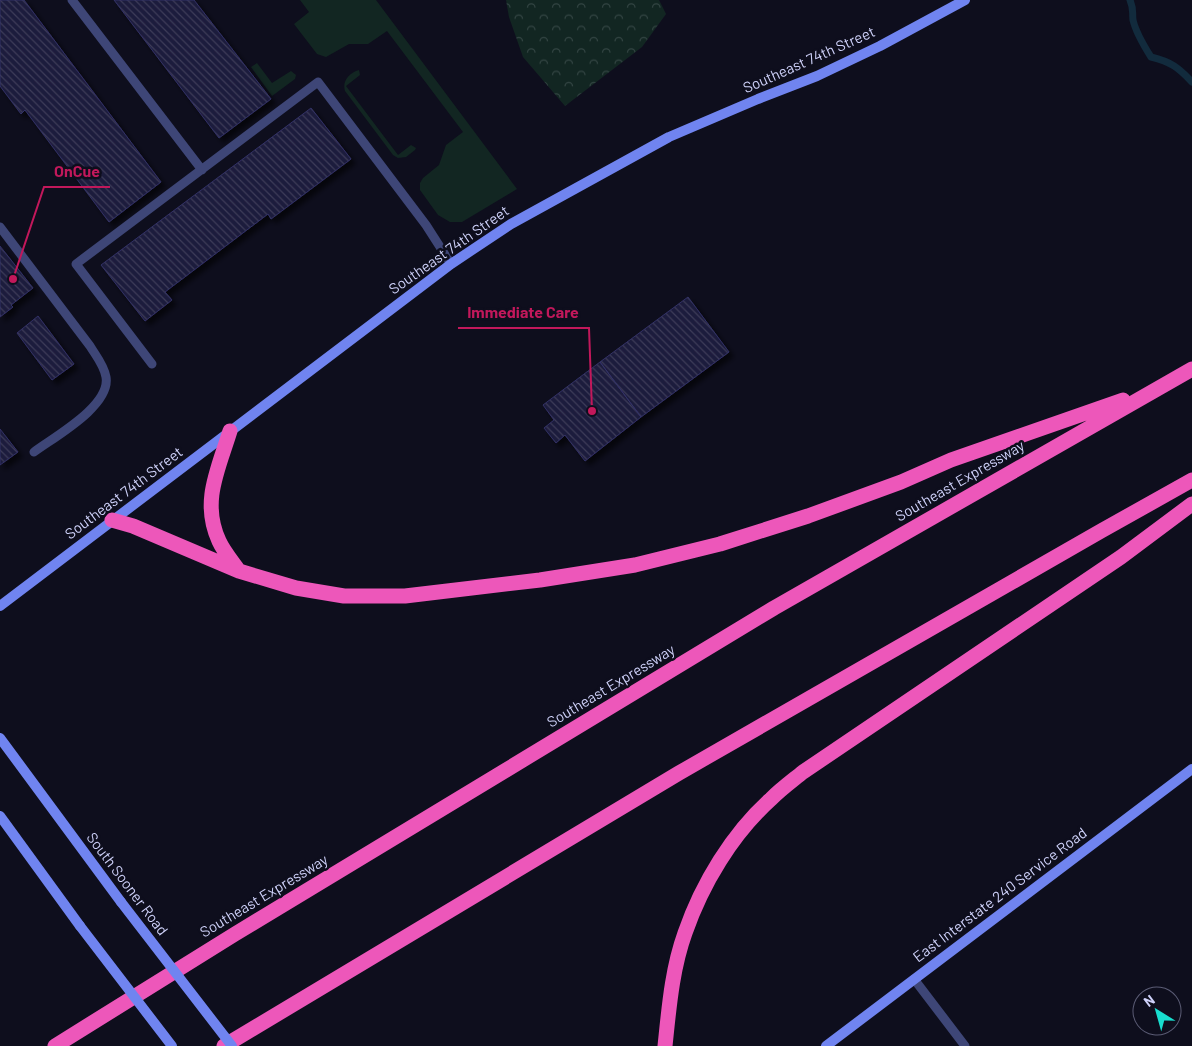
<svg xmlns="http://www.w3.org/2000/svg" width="1192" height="1046" font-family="Barlow,sans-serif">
	<defs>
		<pattern id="forest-crowns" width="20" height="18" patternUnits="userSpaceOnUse" patternTransform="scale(1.25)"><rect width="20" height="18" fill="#122622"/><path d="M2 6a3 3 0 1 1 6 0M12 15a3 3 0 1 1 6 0" fill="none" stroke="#334543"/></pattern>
		<pattern id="building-back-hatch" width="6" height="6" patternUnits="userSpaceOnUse" patternTransform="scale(1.25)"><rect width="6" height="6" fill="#1d1c3c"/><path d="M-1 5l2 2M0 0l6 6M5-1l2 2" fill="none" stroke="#3d3c59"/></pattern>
		<filter id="shadow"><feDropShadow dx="4.5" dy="4.5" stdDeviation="2.5" flood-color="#0009"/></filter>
	</defs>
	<rect width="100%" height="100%" fill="#0e0e1d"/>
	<path fill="#122622" d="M300 0H376L517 189 462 222H450L438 215 420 190V183L423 178 439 165 446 145 463 132 387 31 368 44H349L326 57 317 54 294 24 309 12Z
		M257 63 272 83 291 71 296 75 295 79 272 96 251 67Z
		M359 70 360 75 346 86 398 155 411 145 416 148 415 150 406 157 398 158 393 155 345 91C342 81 349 73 359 70Z"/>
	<path fill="url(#forest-crowns)" d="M506 0H659L666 14 642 47 565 106 523 57 509 17Z"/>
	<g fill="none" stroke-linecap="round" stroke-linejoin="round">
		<path stroke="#122b3d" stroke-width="7" d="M1130 0C1134 10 1132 11 1133 20 1136 33 1144 46 1151 57 1171 62 1178 67 1192 82"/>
	</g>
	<path fill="url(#building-back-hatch)" stroke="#323166" filter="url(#shadow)" d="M0 0H24L161 182 109 222 25 110 21 114 0 86Z
		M114 0H194L271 99 219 138Z
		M311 108 351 159 271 219 268 214 165 292 172 300 145 321 101 265Z
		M0 246 33 288 11 305 13 307 0 317Z
		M688 297 729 352 641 417 600 362Z
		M38 316 74 364 52 380 17 333Z
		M600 362 641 417 585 461 565 435 556 443 544 428 554 420 543 405Z
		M0 429 18 452 0 465Z"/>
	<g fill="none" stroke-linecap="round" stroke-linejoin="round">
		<path stroke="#3e4677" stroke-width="9" d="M72 0 202 170
			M0 227 90 346C96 356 104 365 106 377 111 406 54 437 34 452
			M152 364 76 264 318 82 426 225 451 264
			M914 979 965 1046"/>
		<path stroke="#7084f0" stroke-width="10" d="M0 606 451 264 511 224 669 137 758 99 817 76 880 46 965 0
			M0 738 121 902
			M0 816 80 926
			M826 1046 1192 769"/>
		<path stroke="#ed57ba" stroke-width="15" d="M230 431C218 470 201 502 219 541 224 552 232 561 239 571
			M112 520 133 526 239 571 296 588 344 596H405L540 580 635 565 720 544 808 516 901 482 951 460 1123 400
			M55 1046 235 934 774 608 1192 369
			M224 1046 679 773 1101 531 1192 480
			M665 1046C669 1008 672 969 685 933 702 884 732 834 771 799 781 789 792 781 803 772L1121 557 1192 504"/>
		<path stroke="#7084f0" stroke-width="10" d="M121 902 232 1046
			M80 926 172 1046"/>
	</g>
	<g text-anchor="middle" stroke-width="5" stroke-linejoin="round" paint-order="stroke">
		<g font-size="15" fill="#cfd2fa" stroke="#0e0e1d">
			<text transform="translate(809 60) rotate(-24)" y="5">Southeast 74th Street</text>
			<text transform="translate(449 250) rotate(-35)" y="5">Southeast 74th Street</text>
			<text transform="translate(960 481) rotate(-30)" y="5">Southeast Expressway</text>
			<text transform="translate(124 493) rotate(-37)" y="5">Southeast 74th Street</text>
			<text transform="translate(611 686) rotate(-31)" y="5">Southeast Expressway</text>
			<text transform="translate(127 884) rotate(53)" y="5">South Sooner Road</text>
			<text transform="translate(1000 895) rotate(-37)" y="5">East Interstate 240 Service Road</text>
			<text transform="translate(264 896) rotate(-31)" y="5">Southeast Expressway</text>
		</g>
	</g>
	<path fill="none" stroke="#c2185b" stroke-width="2" d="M13 279L44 187H110M592 411L589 328H458"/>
	<g fill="#c2185b" stroke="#0e0e1d" stroke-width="2">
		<circle cx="13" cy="279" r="5"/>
		<circle cx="592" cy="411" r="5"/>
	</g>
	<g font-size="16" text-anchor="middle" font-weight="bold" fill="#c2185b" stroke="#0e0e1d" stroke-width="5" stroke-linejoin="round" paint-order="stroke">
		<text x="77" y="177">OnCue</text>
		<text x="523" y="318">Immediate Care</text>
	</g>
	<g transform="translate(1157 1011) rotate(323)"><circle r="24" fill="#0e0e1d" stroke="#5b5c75"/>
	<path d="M0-4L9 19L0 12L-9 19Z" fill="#18ddce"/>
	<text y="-8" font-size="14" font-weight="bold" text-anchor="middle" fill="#cfd2fa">N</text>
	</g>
</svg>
